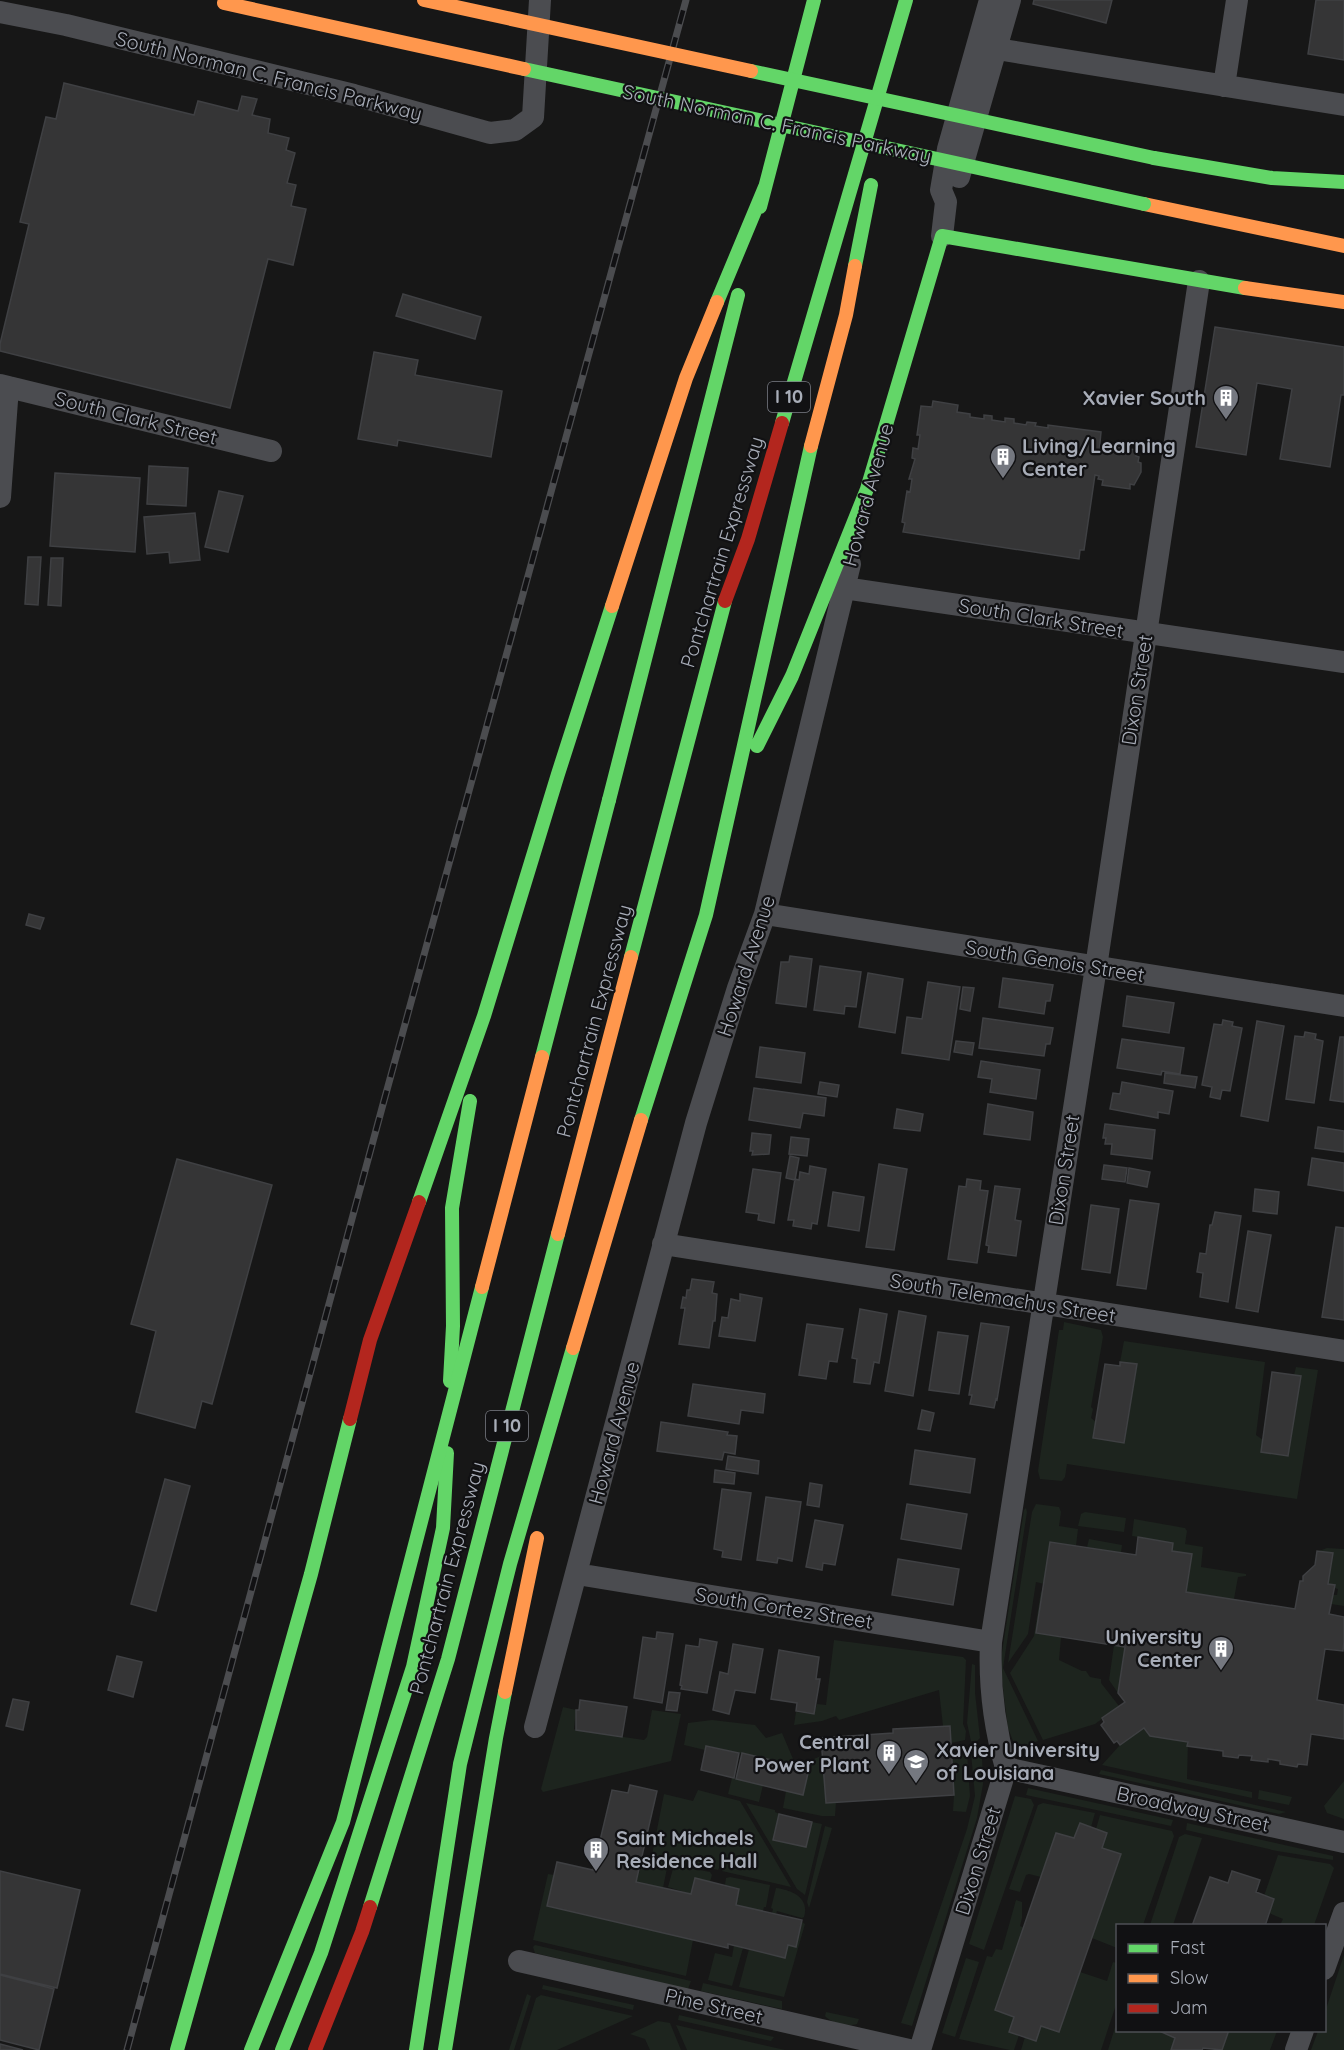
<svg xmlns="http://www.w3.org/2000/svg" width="1344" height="2050" font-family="Quicksand,sans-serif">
	<rect width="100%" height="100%" fill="#171717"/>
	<path fill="#1d241e" d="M1064 1322 1101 1330 1103 1337 1091 1407 1093 1409 1091 1418 1096 1422 1094 1438 1124 1443 1137 1365 1120 1362 1124 1341 1265 1362 1256 1435 1263 1440 1261 1452 1288 1456 1301 1376 1294 1375 1296 1367 1318 1370 1297 1499 1067 1464 1065 1477 1062 1481 1040 1479 1038 1471 1059 1330H1063Z
		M1036 1504 1059 1507 1061 1512 1059 1526 1078 1529 1076 1546 1050 1542 1044 1584 1036 1582 1028 1634 1008 1663 1032 1512Z
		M1026 1508 1027 1512 1003 1668 1038 1741 1016 1749 1008 1728 1000 1665 1024 1510Z
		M1085 1512 1126 1518 1124 1532 1078 1526 1081 1514Z
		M1134 1519 1185 1528 1187 1531 1185 1544 1203 1547 1201 1567 1246 1574V1576L1238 1577 1234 1599 1186 1592 1192 1554 1172 1551V1543L1132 1536Z
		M1089 1539 1122 1545 1121 1553 1087 1547Z
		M1327 1548 1344 1549V1606L1331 1604 1333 1595H1337L1338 1589 1334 1588V1585L1328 1584 1333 1554 1319 1551Z
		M1041 1591 1043 1594 1036 1633 1061 1637 1059 1660 1082 1671H1086L1090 1677 1101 1679V1683L1119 1706 1095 1724 1043 1740 1010 1673 1034 1636Z
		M834 1640 963 1657 966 1660 963 1724 966 1731 965 1740 951 1743 950 1726H943L939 1690 839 1720 836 1716 822 1721 794 1725 796 1712 814 1714 817 1704 826 1705Z
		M1114 1645 1125 1647 1118 1693 1109 1680Z
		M972 1664 975 1665V1693L980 1738 977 1741H971L967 1723Z
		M563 1707 576 1710 574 1729 576 1730 644 1740 647 1737 652 1710 681 1714 671 1761 543 1792 541 1789Z
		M712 1720 755 1725 766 1738 782 1733 796 1766 707 1746 705 1750 684 1745 688 1723Z
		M1144 1728 1150 1736 1188 1742 1187 1779 1252 1792V1798L1102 1765 1120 1745Z
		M979 1752 982 1755 983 1784 977 1818 912 2026 901 2023 967 1829 975 1796 971 1753Z
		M967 1753 970 1796 966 1812 953 1811 954 1795 952 1757Z
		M823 1755 826 1803 836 1802 835 1816H822L783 1808 786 1791 803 1794 809 1769 798 1766Z
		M1101 1770 1286 1812 1279 1814 1099 1774Z
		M732 1778 763 1785 759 1802 728 1794Z
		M1344 1781V1819L1327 1813 1324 1806Z
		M1028 1788 1173 1820 1171 1826 1026 1795Z
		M698 1790 740 1801 791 1887 722 1871 723 1867 720 1866 718 1870 652 1855 664 1794 693 1801Z
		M1259 1790 1292 1797 1289 1805 1258 1799Z
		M1015 1796 1031 1799 1034 1805 984 1950 969 1944Z
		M746 1803 775 1810V1812L779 1814 774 1840 806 1847 812 1822 822 1824 805 1895 797 1889Z
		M1043 1803 1095 1813 1091 1827 1080 1823 1074 1838 1056 1833 1041 1877 1029 1874 1026 1875 1020 1892 1009 1889 1038 1805Z
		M1100 1815 1172 1831 1174 1836 1143 1925 1118 1926 1117 1948 1092 1938 1102 1848 1107 1833 1096 1829Z
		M1187 1823 1333 1856V1860L1277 1851 1186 1830Z
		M825 1826 832 1828 809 1908 807 1902Z
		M1185 1834 1202 1838 1173 1925H1150L1179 1837Z
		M1278 1855 1330 1864 1334 1868 1314 1925H1280L1283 1919 1269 1913 1274 1899 1264 1896Z
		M644 1858 668 1863 663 1888 636 1882Z
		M674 1865 710 1872 712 1875 710 1882 695 1878 691 1894 668 1887Z
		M548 1874 554 1875 547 1906 693 1940 686 1976 533 1940Z
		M730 1877 770 1885 766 1907H764L763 1911 736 1905 739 1889 725 1885 726 1878Z
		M776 1888C791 1890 810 1897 804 1917L802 1918 777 1911 776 1914 772 1913 773 1909 771 1908Z
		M1016 1900 1022 1902V1918L1020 1926 1024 1928 995 2010 1014 2017 1019 2035 1014 2050H1010L959 2039 987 1956 992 1957 996 1949 1002 1950Z
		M802 1922 805 1924 784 1997 739 1987 749 1949 785 1957 788 1945 796 1946Z
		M535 1945 691 1981 688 1989 535 1953 533 1947Z
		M734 1945 743 1948 732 1986 708 1980 715 1953 732 1957Z
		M1344 1955V2050H1311L1318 2031 1324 2030 1325 2012Z
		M966 1958 979 1962 955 2037 942 2033Z
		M1113 1962 1117 1963V2002L1101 2050H1021L1025 2037 1036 2041 1041 2026 1059 2032 1080 1972 1107 1981Z
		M703 1983 782 2001V2009L701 1991Z
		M543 1985 634 2005 633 2010 542 1989Z
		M527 1994 531 1996 514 2050H509Z
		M541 1995 633 2016 557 2050H520L536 1998Z
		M826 2012 859 2019 857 2024C848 2027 831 2023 825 2016Z
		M679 2015 774 2037 771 2041 678 2020Z
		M658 2021 670 2023 681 2050H650L645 2039 630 2034Z
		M1117 2021 1118 2030 1157 2031 1175 2038 1171 2050H1108Z
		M676 2025 785 2050H687Z
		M1229 2031H1277L1270 2050H1222Z"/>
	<path fill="#353536" stroke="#3f4043" stroke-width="1.5" d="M1034 0H1112L1106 23 1033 4Z
		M1316 0H1344V60L1308 54Z
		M64 83 194 115 198 101 238 111 242 96 257 99 252 115 270 119 268 133 289 138 286 150 295 153 287 183 296 185 291 206 306 209 293 265 268 259 230 408 0 351V344L29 224 20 222 46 117 56 119Z
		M403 294 481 317 475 339 396 316Z
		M1215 327 1344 347V395H1341L1330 467 1280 459 1292 389 1257 383 1246 455 1196 447Z
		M374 352 418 360 415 375 502 391 491 457 398 440 397 446 358 439Z
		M933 401 958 405 957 412 970 414V417L984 419V415L992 416V420L1005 422V418L1014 419V423L1026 425 1027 422 1036 423 1035 426 1048 428V425L1101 432 1099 453 1101 454 1105 446 1137 450 1136 456 1139 457 1138 462 1141 463V472L1134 485 1130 484V489L1102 485 1103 480 1098 479 1099 476 1095 475 1084 550H1080L1079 559 903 532 905 523 902 522 907 491 910 492 912 479H909L915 459 912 458 913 448 918 449 920 435H917L921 406 932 407Z
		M149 466 188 468 186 506 147 504Z
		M55 473 140 478 135 552 50 546Z
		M219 491 243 496 228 552 205 547Z
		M195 513 200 560 170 563 169 552 147 554 144 517Z
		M28 557H41L38 605 25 604Z
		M51 558H63L61 606 48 605Z
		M29 914 44 918 40 929 26 925Z
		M790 956 812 959 806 1007 776 1003 781 962H789Z
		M820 966 861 972 856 1007 845 1006 844 1014 814 1010Z
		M868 973 903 979 895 1033 859 1027Z
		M1003 978 1053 985 1050 1001H1046L1044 1014 999 1007Z
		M928 982 960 987 949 1060 902 1053 907 1017 922 1019Z
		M963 987 974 988 970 1011 960 1009Z
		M1127 996 1174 1003 1169 1033 1123 1026Z
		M983 1018 1053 1028 1050 1044H1046L1044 1056 979 1048Z
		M1223 1020 1233 1022 1232 1026 1242 1028 1230 1091 1222 1090 1220 1099 1210 1097 1212 1087 1202 1085 1214 1024 1222 1025Z
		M1257 1021 1284 1026 1268 1121 1241 1116Z
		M1305 1032 1316 1034 1315 1039 1323 1041 1314 1103 1286 1099 1295 1036 1304 1037Z
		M1340 1037H1344V1102L1330 1100Z
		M1122 1039 1184 1048 1180 1074 1162 1071 1161 1075 1117 1068Z
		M956 1041 974 1043 972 1055 954 1052Z
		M760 1047 805 1053 801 1083 756 1077Z
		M981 1061 1040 1070 1036 1099 990 1092 992 1079 978 1077Z
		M1165 1073 1197 1077 1195 1088 1164 1083Z
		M820 1082 839 1085 837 1097 818 1094Z
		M1122 1082 1173 1091 1169 1114 1158 1112V1118L1110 1109 1113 1093 1120 1094Z
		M754 1088 826 1098 824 1116 803 1113 800 1128 749 1120Z
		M988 1104 1033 1112 1030 1140 984 1134Z
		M897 1109 923 1114 920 1131 894 1128Z
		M1105 1124 1155 1130 1152 1159 1111 1154 1112 1144H1105L1106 1138H1103Z
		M1318 1127 1344 1131V1152L1315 1148Z
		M752 1133 771 1135 769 1154 752 1155 753 1151H750Z
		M791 1137 809 1139 807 1156 789 1154Z
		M790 1156 799 1158 795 1180 786 1178Z
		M1312 1158 1344 1163V1191L1308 1185Z
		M177 1159 272 1185 212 1404 202 1401 195 1428 136 1412 156 1331 131 1324Z
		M879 1164 907 1169 894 1250 866 1247Z
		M1104 1165 1127 1168 1125 1182 1102 1179Z
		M810 1166 826 1169 817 1224 812 1223 811 1229 793 1226 794 1220H788L795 1179 799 1180 800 1172 809 1174Z
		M1129 1168 1150 1172 1147 1187 1127 1183Z
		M753 1169 781 1173 774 1223 758 1220 759 1214 746 1212Z
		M967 1179 981 1181 980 1190 988 1191 977 1263 948 1259 959 1186 966 1187Z
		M995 1186 1020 1189 1015 1220 1021 1221 1016 1256 988 1252 989 1246 986 1245Z
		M1255 1189 1279 1192 1277 1214 1253 1211Z
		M833 1192 864 1197 859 1231 828 1226Z
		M1130 1200 1159 1204 1146 1289 1117 1285Z
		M1091 1205 1119 1209 1110 1273 1082 1269Z
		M1215 1212 1241 1216 1228 1302 1200 1297 1203 1273 1197 1272 1200 1253 1206 1254 1210 1225H1212Z
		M1336 1227 1344 1228V1320L1322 1317Z
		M1248 1231 1271 1235 1258 1312 1236 1308Z
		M692 1279 714 1282 712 1293 717 1294 715 1321H713L709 1348 679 1344 685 1308H681L683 1297 686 1298 687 1290H690Z
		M740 1294 762 1298 755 1341 719 1336 722 1317 728 1318 731 1299 740 1301Z
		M860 1309 887 1314 879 1363 874 1362 870 1384 854 1382 857 1359 852 1358Z
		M899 1311 926 1316 913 1396 885 1391Z
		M981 1323 1009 1327 997 1400 996 1399 994 1408 970 1404 972 1395H969Z
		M807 1324 843 1329 837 1362 829 1361 826 1379 799 1375Z
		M938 1332 968 1336 959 1394 929 1390Z
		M1120 1362 1137 1364 1124 1443 1093 1438 1105 1364 1120 1366Z
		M1272 1372 1301 1376 1288 1456 1261 1452Z
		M693 1384 765 1394 763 1413 741 1410 739 1424 688 1416Z
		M922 1410 934 1413 930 1431 918 1429Z
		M661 1422 728 1432 727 1435 737 1436 735 1454 724 1452 722 1460 657 1451Z
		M915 1450 975 1459 970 1493 910 1484Z
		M728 1456 759 1461 758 1474 726 1469Z
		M715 1470 735 1473 734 1484 714 1482Z
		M165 1479 190 1486 156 1611 131 1604Z
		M810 1483 822 1485 819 1507 807 1505Z
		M722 1489 751 1493 741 1560 722 1557 723 1551 714 1549Z
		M766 1497 801 1502 792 1561 778 1558 777 1563 757 1560Z
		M907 1504 967 1514 961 1549 901 1539Z
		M815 1520 843 1525 835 1565 823 1563 822 1570 806 1567Z
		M1138 1537 1173 1543 1172 1551 1192 1554 1186 1592 1295 1609 1300 1581H1303V1576L1315 1565 1317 1551 1333 1553 1328 1584 1335 1585 1329 1614 1344 1617V1641L1343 1651 1325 1649 1317 1700 1344 1705V1739L1311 1734 1307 1765 1298 1764 1297 1767 1280 1764V1761L1268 1759V1762L1251 1760 1252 1756 1239 1755 1238 1758 1223 1756V1751L1187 1746 1188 1742 1150 1736 1144 1728 1120 1745 1117 1741 1114 1743 1101 1725 1104 1722 1102 1718 1125 1702 1118 1693 1125 1647 1036 1633 1050 1542 1136 1555Z
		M898 1559 959 1569 953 1605 892 1595Z
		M657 1632 673 1634 662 1703 634 1698 643 1637 656 1639Z
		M700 1639 717 1642 707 1693 681 1689 682 1686 680 1685 686 1645 699 1647Z
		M733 1644 763 1649 755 1693 735 1690 729 1714 713 1710 720 1672 728 1674Z
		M779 1650 819 1657 816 1679H820L814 1714 796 1711 797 1703 771 1699Z
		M117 1656 142 1662 133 1697 108 1690Z
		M669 1692 680 1693 677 1711 666 1710Z
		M13 1699 29 1702 23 1730 6 1726Z
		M580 1700 627 1707 622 1737 576 1730V1710H579Z
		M950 1726 954 1795 826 1803 821 1738 893 1733V1729Z
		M706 1746 739 1753 734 1778 701 1770Z
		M742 1753 809 1769 803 1795 736 1779Z
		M630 1785 657 1791 636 1882 691 1894 695 1878 739 1889 736 1905 802 1920 796 1947 788 1945 785 1958 728 1944V1948L547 1906 557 1862 593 1870 612 1790 628 1793Z
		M779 1814 812 1822 806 1847 773 1840Z
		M1080 1823 1107 1833 1102 1848 1121 1854 1059 2032 1041 2026 1036 2041 1009 2032 1014 2017 995 2010 1056 1833 1074 1838Z
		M0 1871 80 1890 57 1988 0 1974Z
		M1232 1871 1260 1880 1256 1892 1274 1899 1265 1926H1192L1210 1877 1228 1883Z
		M0 1975 54 1989 39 2050 0 2040Z
		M1157 2030H1229L1222 2050 1203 2048 1202 2050H1171L1175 2038Z
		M0 2044 23 2050H0Z"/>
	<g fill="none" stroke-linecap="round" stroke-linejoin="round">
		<path stroke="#4b4c50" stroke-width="22" d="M0 12 66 25 354 95 490 133 515 130 533 117 540 0
			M997 49 1344 105
			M1224 86 1237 0
			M959 177 1010 0
			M942 236 946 202 941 190 948 149 990 0
			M0 385 271 451
			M0 497 8 387
			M844 588 1344 662
			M765 914 1344 1006
			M663 1244 1344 1351
			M577 1574 991 1642
			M535 1727 696 1123 738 988 765 914 850 564
			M1006 1768 1344 1842
			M519 1961 909 2050
			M1324 1969 1344 1913
			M920 2050 1006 1768C994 1726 989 1686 991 1642L1096 967 1199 281
			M1296 2050 1303 2030"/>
		<path stroke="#63d668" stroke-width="14" d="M1154 158 1272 178 1344 182
			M760 207 814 0
			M855 266 871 185
			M717 302 765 187
			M782 423 906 0
			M867 489 942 236 1245 288
			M757 746 792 676 867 489
			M609 800 738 295
			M631 957 725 601
			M641 1120 706 915 811 446
			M419 1202 484 1016 558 774 612 606
			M450 1381 453 1326 452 1208 470 1101
			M370 1907 448 1659 558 1234
			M177 2050 311 1574 350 1419
			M282 2050 321 1953 413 1667 443 1528 447 1453
			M416 2050 460 1764 510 1564 573 1348
			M445 2050 496 1738 505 1692"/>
		<path stroke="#ff974d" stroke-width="14" d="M1144 204 1344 246
			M1245 288 1344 302
			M811 446 846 315 855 266
			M612 606 686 378 717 302
			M558 1234 631 957
			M573 1348 641 1120
			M505 1692 537 1538"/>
		<path stroke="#b3261e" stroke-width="14" d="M725 601 748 539 782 423
			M350 1419 370 1340 419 1202
			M315 2050 362 1932 370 1907"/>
		<defs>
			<path id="rail" d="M127 2050 382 1108 686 0"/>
		</defs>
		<use href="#rail" stroke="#4b4c4f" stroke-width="7"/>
		<use href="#rail" stroke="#111113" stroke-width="4.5" stroke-dasharray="14" stroke-linecap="butt"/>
		<path stroke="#63d668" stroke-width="14" d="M524 69 1144 204
			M751 71 1154 158
			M542 1057 609 800
			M251 2050 343 1822 482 1287"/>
		<path stroke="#ff974d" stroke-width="14" d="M424 0 751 71
			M224 3 524 69
			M482 1287 542 1057"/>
	</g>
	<defs>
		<symbol id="building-pin" viewBox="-11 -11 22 30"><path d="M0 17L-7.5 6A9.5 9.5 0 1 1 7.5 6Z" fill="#757880" stroke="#111113"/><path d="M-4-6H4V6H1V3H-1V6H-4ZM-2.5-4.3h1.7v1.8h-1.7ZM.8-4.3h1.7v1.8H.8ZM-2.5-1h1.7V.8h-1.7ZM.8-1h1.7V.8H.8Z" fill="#fff"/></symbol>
		<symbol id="university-pin" viewBox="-11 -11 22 30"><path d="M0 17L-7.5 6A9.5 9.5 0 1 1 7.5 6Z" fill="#757880" stroke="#111113"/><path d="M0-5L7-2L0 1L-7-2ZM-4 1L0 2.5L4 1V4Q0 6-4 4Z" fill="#fff"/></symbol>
	</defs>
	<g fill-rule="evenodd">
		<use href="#building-pin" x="1211" y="383" width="30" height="40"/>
		<use href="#building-pin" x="988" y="442" width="30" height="40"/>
		<use href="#building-pin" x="1206" y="1634" width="30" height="40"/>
		<use href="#building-pin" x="874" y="1738" width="30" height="40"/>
		<use href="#university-pin" x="901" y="1747" width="30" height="40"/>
		<use href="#building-pin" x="581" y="1835" width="30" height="40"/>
	</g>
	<g text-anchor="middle" stroke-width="4.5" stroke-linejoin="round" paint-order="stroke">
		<g fill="#111113" stroke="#7b7e86" stroke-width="1.5">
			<rect x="768" y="382" width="42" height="30" rx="4.5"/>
			<rect x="486" y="1411" width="42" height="30" rx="4.5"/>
		</g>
		<g font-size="18" font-weight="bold" fill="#a8adb8">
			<text x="789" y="403">I 10</text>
			<text x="507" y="1432">I 10</text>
		</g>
		<g font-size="20" fill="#a8adb8" stroke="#111113">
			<text transform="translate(269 76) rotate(14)" y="7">South Norman C. Francis Parkway</text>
			<text transform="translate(777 124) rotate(12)" y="7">South Norman C. Francis Parkway</text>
			<text transform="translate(136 418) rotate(14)" y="7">South Clark Street</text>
			<text transform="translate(868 495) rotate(-75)" y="7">Howard Avenue</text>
			<text transform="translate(722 552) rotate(-73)" y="7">Pontchartrain Expressway</text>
			<text transform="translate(1041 618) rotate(9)" y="7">South Clark Street</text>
			<text transform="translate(1137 690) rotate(-81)" y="7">Dixon Street</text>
			<text transform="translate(1055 961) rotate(9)" y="7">South Genois Street</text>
			<text transform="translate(746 966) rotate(-72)" y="7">Howard Avenue</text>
			<text transform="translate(594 1021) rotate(-75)" y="7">Pontchartrain Expressway</text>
			<text transform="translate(1064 1170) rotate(-81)" y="7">Dixon Street</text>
			<text transform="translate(1003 1298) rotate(9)" y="7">South Telemachus Street</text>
			<text transform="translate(614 1433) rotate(-75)" y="7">Howard Avenue</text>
			<text transform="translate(447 1578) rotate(-75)" y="7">Pontchartrain Expressway</text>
			<text transform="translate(784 1608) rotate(9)" y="7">South Cortez Street</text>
			<text transform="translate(1193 1809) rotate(12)" y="7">Broadway Street</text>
			<text transform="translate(978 1861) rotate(-73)" y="7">Dixon Street</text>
			<text transform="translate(714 2006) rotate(13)" y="7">Pine Street</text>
		</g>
		<g font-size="20" font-weight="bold" fill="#a8adb8" stroke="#111113" text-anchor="end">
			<text x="1206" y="405">Xavier South</text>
			<text x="1022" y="453" text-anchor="start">Living/Learning<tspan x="1022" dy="23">Center</tspan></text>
			<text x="1202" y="1644">University<tspan x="1202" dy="23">Center</tspan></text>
			<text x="870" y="1749">Central<tspan x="870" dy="23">Power Plant</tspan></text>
			<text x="936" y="1757" text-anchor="start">Xavier University<tspan x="936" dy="23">of Louisiana</tspan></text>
			<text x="616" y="1845" text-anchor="start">Saint Michaels<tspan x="616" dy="23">Residence Hall</tspan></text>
		</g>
	</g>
	<rect x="1116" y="1924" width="210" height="108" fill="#111113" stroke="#4d4f55" stroke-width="1.5"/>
	<rect x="1128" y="1944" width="30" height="9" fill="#63d668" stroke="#4d4f55" stroke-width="1.5"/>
	<text x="1170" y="1954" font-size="18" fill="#a8adb8">Fast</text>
	<rect x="1128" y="1974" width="30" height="9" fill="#ff974d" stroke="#4d4f55" stroke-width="1.5"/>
	<text x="1170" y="1984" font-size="18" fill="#a8adb8">Slow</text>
	<rect x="1128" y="2004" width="30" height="9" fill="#b3261e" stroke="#4d4f55" stroke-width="1.5"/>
	<text x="1170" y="2014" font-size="18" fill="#a8adb8">Jam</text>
</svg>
